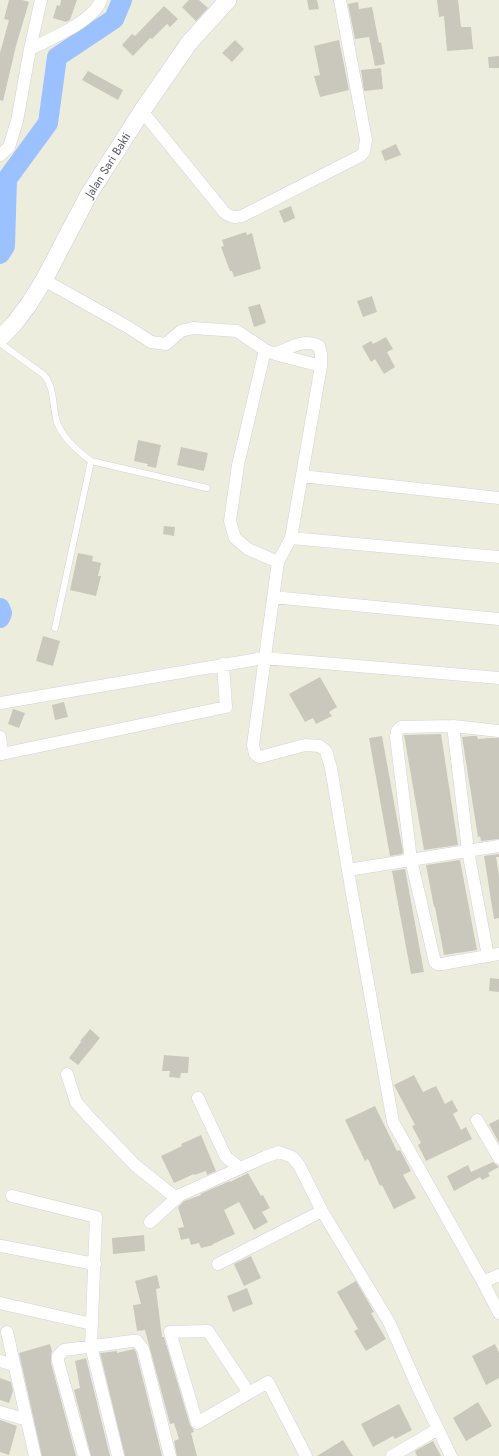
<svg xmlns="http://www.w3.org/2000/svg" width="499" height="1456" font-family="Jost,sans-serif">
	<rect width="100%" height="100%" fill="#ededde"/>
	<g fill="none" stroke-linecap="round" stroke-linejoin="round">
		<path stroke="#9cc1ff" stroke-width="20" d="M0 254 5 246 7 179 48 123 57 57 114 19 122 0
			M0 608 2 613 0 618"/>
	</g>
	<path fill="#cac8bd" d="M9 0H22L29 2 16 46 3 101 0 100V53L9 20 4 19Z
		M61 0H77L70 20 66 22 53 18 57 5 60 6Z
		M189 0H199L208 8 196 21 182 7Z
		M307 0H317L319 9 309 10Z
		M437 0H458L461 27H471L473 49 447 51 444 16 439 17Z
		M358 2 359 9 372 7 379 43 381 42 385 64 375 66 369 37 355 39 348 4Z
		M164 6 178 19 170 27 167 24 152 39 150 38 133 56 122 45 132 34 135 36Z
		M235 40 244 49 232 62 222 53Z
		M339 40 349 90 320 97 314 76 320 75 314 46Z
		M499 56V68H489L488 57Z
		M381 68 383 89 364 91 361 70Z
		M88 71 123 90 118 100 82 80Z
		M396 144 401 155 385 161 381 151Z
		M291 206 295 218 284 223 279 211Z
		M246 232 247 235 252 233 261 269 234 277 232 271H230L221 247 224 246 222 240Z
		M372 296 377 312 363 317 357 301Z
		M260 304 266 323 254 327 248 307Z
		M386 337 393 349 387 352 395 367 384 374 375 359 371 362 362 346 371 341 373 344Z
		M138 440 161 445 156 468 147 466 148 464 134 461Z
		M181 447 208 453 204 471 177 465Z
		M164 526 175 527 174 536 163 534Z
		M78 553 93 556 92 561 101 563 98 576H101L96 596 70 590Z
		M43 636 60 641 53 666 36 661Z
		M320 677 337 707 329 712 332 716 316 724 313 718 305 722 289 694Z
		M64 702 68 717 55 720 52 705Z
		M13 709 25 713 19 728 8 724Z
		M441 734 458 845 424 850 404 735Z
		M382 736 403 852 402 854 390 856 369 738Z
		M472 736H477L478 739 490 738H499V839L481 841 480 836 478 837 462 737Z
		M499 854V857H496L499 876V918L494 919 484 856Z
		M460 860 477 950 444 955 435 907H434L426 865Z
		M405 869 424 972 411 974 392 871Z
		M490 978 499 979V992L489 991Z
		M90 1029 100 1038 78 1065 69 1058 81 1042 80 1041Z
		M164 1055 189 1057 188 1073H181L180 1078 169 1077 170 1071H162Z
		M414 1075 423 1092 436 1086 445 1104 452 1100 458 1111 453 1114 461 1130 466 1127 472 1139 426 1161 418 1145 421 1143 412 1126 415 1125 394 1085Z
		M375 1106 397 1151 400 1150 411 1171 403 1175 416 1198 394 1209 382 1185 380 1186 368 1159 365 1161 345 1120Z
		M499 1119V1143L489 1124Z
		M201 1135 216 1171 207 1175 206 1171 194 1175V1174L174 1183 161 1156 182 1146 181 1144Z
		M493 1162 499 1167 488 1173 490 1176 482 1180 480 1177 454 1191 447 1176 468 1165 471 1172Z
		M248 1173 261 1196 263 1195 270 1208 262 1212 268 1222 254 1230 239 1202 224 1210 235 1234 213 1244V1245L201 1248 199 1243 191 1245 189 1238 181 1240 178 1228 184 1227 178 1207 184 1201 201 1195 200 1194 230 1181V1182Z
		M144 1235 145 1251 113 1254 112 1238Z
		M251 1256 261 1278 244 1286 234 1264Z
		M157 1275 160 1288 156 1289 162 1337H164L190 1425 193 1429 194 1432 191 1433 197 1456H177L174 1441 179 1439 174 1423 170 1424 145 1330 137 1331 133 1305 141 1304 135 1281Z
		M356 1281 374 1312 371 1313 386 1339 366 1351 354 1331 358 1329 337 1292Z
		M247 1288 253 1304 233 1312 227 1296Z
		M50 1344 52 1351 51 1356V1363L76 1456H42L19 1353Z
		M495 1344 499 1353V1378L486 1385 472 1356Z
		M134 1349 136 1352 162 1456H125L100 1353 117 1351V1353Z
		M86 1358 110 1456H91L74 1390 80 1388 75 1361Z
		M0 1378 11 1382 13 1391 9 1403 0 1400Z
		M478 1402 492 1426 466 1441 453 1418Z
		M399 1404 412 1430 395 1439 393 1436 373 1447 361 1424Z
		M0 1420 17 1426 9 1455 0 1452Z
		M343 1440 353 1456H317Z
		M433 1441 441 1456H417L415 1451Z"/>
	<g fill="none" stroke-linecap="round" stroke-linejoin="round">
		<defs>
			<path id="lane" d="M0 343 44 375C55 388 52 406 57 422 62 437 79 452 91 461L207 488
				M55 628 91 461"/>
			<path id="street" d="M30 49C50 39 93 22 101 0
				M142 111 224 212C230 217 234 218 242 216L360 156 364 152 366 140 340 0
				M0 155 9 147 17 121 30 49 41 0
				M44 280 128 327 151 342 166 344 181 331 193 328 237 331 265 350 275 354C290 348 303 338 319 346L321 354V366L291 538 278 562 253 745 255 754 260 757 305 745 320 746 326 751 331 768 351 888 393 1122 483 1282 499 1313
				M265 350 238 465 230 521 235 538 248 549 278 562
				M275 354 321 366
				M302 476 499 498
				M291 538 499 557
				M273 597 499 619
				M0 703 264 658 499 678
				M453 726 468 851 488 956
				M499 731 453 726 401 727 397 731 396 737 411 860 435 962 437 964H442L499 954
				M0 737 2 754 226 707 223 664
				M348 870 499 846
				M67 1074 76 1102 89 1117 135 1165 176 1198
				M198 1098 226 1157 240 1168
				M477 1120 499 1158
				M12 1196 96 1217 91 1346 118 1456
				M150 1222 180 1195 265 1157 279 1152 292 1157 299 1165 322 1211 389 1322 420 1392 451 1456
				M1 1246 95 1264
				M218 1264 322 1211
				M483 1282 499 1275
				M0 1303 92 1324
				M7 1332 35 1456
				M0 1361 14 1365
				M249 1393 208 1331 170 1332 197 1423 268 1382 306 1456
				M0 1412 27 1420
				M84 1456 58 1361V1356L64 1350 132 1341H137L143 1349 170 1456
				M392 1456 438 1429"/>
			<path id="secondary" d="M0 338 14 324 29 304 44 280 89 194 142 111 189 43 228 0"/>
		</defs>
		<use href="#lane" stroke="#d2d3da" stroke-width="7"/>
		<use href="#street" stroke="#d2d3da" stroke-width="13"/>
		<use href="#secondary" stroke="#caccd5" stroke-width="18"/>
		<use href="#lane" stroke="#fff" stroke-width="6"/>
		<use href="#street" stroke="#fff" stroke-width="12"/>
		<use href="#secondary" stroke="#fff" stroke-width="17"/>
	</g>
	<g text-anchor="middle" stroke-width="3" stroke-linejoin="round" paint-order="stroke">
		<g font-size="12" fill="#585a62" stroke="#fff">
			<text transform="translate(108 165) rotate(-58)" y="4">Jalan Sari Bakti</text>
		</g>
	</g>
</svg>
